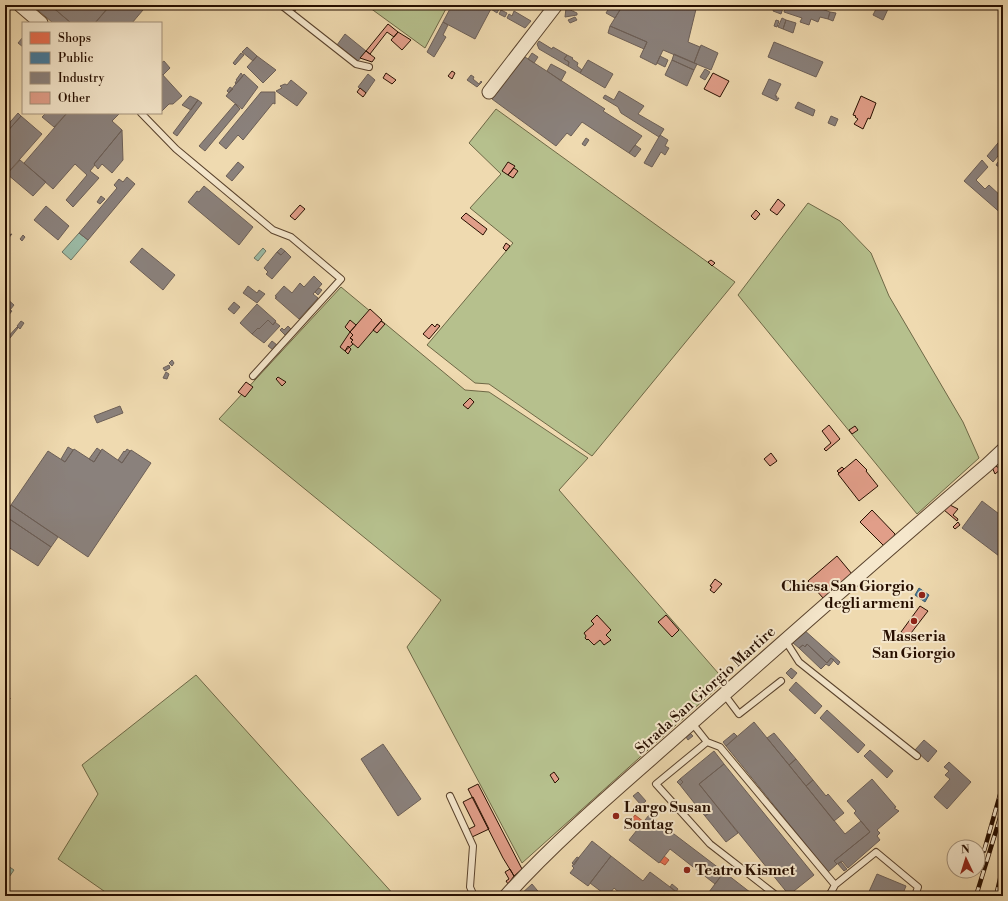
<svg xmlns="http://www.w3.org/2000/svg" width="1008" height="901" font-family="'Libre Bodoni',serif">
	<rect width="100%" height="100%" fill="#efdab0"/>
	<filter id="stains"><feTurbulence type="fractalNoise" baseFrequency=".005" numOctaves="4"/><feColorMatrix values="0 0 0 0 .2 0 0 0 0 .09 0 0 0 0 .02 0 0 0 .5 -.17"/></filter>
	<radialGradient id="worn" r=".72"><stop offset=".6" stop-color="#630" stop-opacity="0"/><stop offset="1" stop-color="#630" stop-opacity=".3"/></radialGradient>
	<path fill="#b6c08d" stroke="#6e6846" d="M366 5H448L425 48Z
		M496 109 735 282 592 456 489 384 475 383 427 345 513 243 470 208 501 174 469 143Z
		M808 203 840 221 871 253 889 296 963 422 979 458 917 514 738 295Z
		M341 287 465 390 489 392 588 458 559 490 725 681 522 863 407 647 441 600 219 419Z
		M196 675 395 896H111L58 859 98 794 82 765Z"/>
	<path fill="#9bbba6" stroke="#6d7664" d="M79 233 88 240 71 260 62 252Z
		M263 248 266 251 258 261 254 258Z
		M5 864 14 870 7 880 5 878Z"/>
	<path fill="#e76f51" stroke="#ad5239" d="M635 815 644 822 641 825 632 819Z
		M664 856 669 860 665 865 660 862Z"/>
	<path fill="#457b9d" stroke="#3c5b6e" d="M919 588 929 595 925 602 915 595Z"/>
	<path fill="#8a817c" stroke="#6c5f57" d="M32 5H50L71 23H53Z
		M50 5H107L109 7 95 23H71Z
		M110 5H137L143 10 132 23H95Z
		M452 5H493L475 39 443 22Z
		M493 5H501L497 13 491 9Z
		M567 5H576L574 10 566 6Z
		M611 5H623L615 18 606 13Z
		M623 5H697L688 42 700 47 694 63 663 50 656 65 640 57 647 42 610 26Z
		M775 5H784L781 14 773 11Z
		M786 5H821L823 6 822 9 830 12 828 19 820 17 818 22 811 19 809 25 800 22 802 18 784 12Z
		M878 5 888 9 883 20 873 15Z
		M566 8 577 13V15L565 17Z
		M501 10 507 13 505 17 499 14Z
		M514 11 531 21 525 28 507 18 509 14 512 16Z
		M830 12 836 13 833 21 828 19Z
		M575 17 577 20 570 23 568 20Z
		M782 18 786 20 783 29 778 27Z
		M776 20 779 21 777 27 774 26Z
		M786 20 796 23 793 33 783 29Z
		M443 22 448 25 443 35 446 37 434 57 427 52Z
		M610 26 647 42 644 49 608 33Z
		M345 34 366 51 358 61 337 45Z
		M23 37V47L18 43Z
		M539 41 552 49 553 47 567 55 564 59 569 62 568 66 539 49 537 44Z
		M774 42 823 62 816 77 768 57Z
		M701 45 718 53 711 70 694 63Z
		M247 47 257 56 253 61 242 52Z
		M241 53 244 55 235 65 233 63Z
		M532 53 538 57 534 63 528 59Z
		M674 54 697 64 694 70 672 60Z
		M567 55 573 58 572 59 578 63 577 66 582 70 580 73 568 66 569 62 564 59Z
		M257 56 276 70 263 83 247 67Z
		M660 56 668 60 665 67 657 63Z
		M525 57 605 109 603 111 642 136 629 153 582 122 571 136 567 133 556 146 492 99Z
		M588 60 613 74 605 88 580 73Z
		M672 60 694 70 687 86 665 75Z
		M164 61 170 68 163 75 161 73V63Z
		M551 64 566 72 561 81 547 71Z
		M705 69 710 72 705 80 700 77Z
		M161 73 182 96 173 104H169L161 112Z
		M241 73 243 76 236 84 235 83 237 80H236Z
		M244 74 258 87 242 109 226 96Z
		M368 74 375 80 366 93 358 87Z
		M471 75 474 77 473 79 479 84 481 81 482 82 477 87 467 80Z
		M769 79 781 84 775 96H777L776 98H779L777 101 762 94Z
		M291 80 307 93 297 106 276 91 282 88 280 86 285 84 287 85Z
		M230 87 233 89 229 93 227 91Z
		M619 91 644 106 638 114 664 129 659 137 621 113 618 107 603 98 605 95 614 100Z
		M261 92H275V104L273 103 243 140 238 135 226 149 219 143Z
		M190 96 198 100 191 110 182 105Z
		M198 100 202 103 177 136 173 133Z
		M798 102 815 110 813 116 795 108Z
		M235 104 240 109 205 151 199 146Z
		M18 113 21 116 5 134V128Z
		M46 113H67L54 127 42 117Z
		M67 113H120L112 121 122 130 94 164 95 165 90 171 99 178 73 207 66 200 87 175 75 164 53 189 24 163Z
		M21 116 42 134 5 176V134Z
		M831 116 838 119 835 126 828 123Z
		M122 130 123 160 112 173 102 164 98 169 94 164Z
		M660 135 668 140 665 146 669 148 665 155 661 152 652 167 644 163Z
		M1003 137V150L993 162 987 156Z
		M586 138 589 140 585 146 582 144Z
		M635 145 641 149 635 157 629 153Z
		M20 160 46 182 33 196 7 174Z
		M982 160 988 167 976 180 985 189 989 185 1003 198V215L964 181Z
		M238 162 244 167 232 181 226 176Z
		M998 162 1003 166V170L996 165Z
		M127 177 135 184 88 240 79 233 117 188 114 185 119 179 123 182Z
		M204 186 253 227 239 245 188 202 197 191 199 192Z
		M101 196 105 199 100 204 97 202Z
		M46 206 69 226 58 240 34 220Z
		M12 234 5 242V236Z
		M23 235 25 237 22 241 20 239Z
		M142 248 175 275 163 290 130 262Z
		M281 248 285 251 281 255 277 252Z
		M285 251 291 257 272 279 266 274 268 272 264 268 277 252 281 255Z
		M314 276 322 284 313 294 318 298 299 319 275 298 277 297 275 296 284 286 292 293 300 283 304 287Z
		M248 286 257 293 259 290 265 294 257 303 243 293Z
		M319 288 322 290 318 295 315 292Z
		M5 297 14 305 10 310 12 311 7 317 5 316Z
		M234 302 240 307 234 314 228 309Z
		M257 304 276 321 273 325 268 320 259 329 258 328 252 334 240 323Z
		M268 320 273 325 275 322 280 326 264 343 252 334 258 328 259 329Z
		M21 321 24 323 20 329 17 326Z
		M288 326 291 329 285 335 280 330 282 328 284 330Z
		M17 327 18 328 6 343 5 340Z
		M272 341 277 345 273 350 268 346Z
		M172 360 174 363 172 366 169 363Z
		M169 365 170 368 165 371 163 368Z
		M166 372 169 374 167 379 163 378Z
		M120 406 123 413 97 423 94 416Z
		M68 447 73 450 65 462 61 459Z
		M97 448 101 451 94 462 89 459Z
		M74 449 94 462 102 449 122 463 131 450 151 463 88 557 11 505 48 451 65 462Z
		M127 449 130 451 122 463 118 460 124 451 125 452Z
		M982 501 1003 517V559L962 528Z
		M11 505 58 537 51 547 5 516Z
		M5 516 51 547 38 566 5 545Z
		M803 629 840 662 838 665 831 658 827 663 807 644 805 647 803 645 799 648 793 643 796 635Z
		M807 644 827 663 831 658 834 660 829 666 826 664 821 669 799 648 803 645 805 647Z
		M791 668 797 673 792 679 786 673Z
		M796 682 822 706 815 714 789 690Z
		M827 710 865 745 858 753 820 718Z
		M754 722 845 834 861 821 870 832 834 861 837 864 828 872 726 746Z
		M690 733 693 736 688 740 686 737Z
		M734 733 737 736 726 746 723 742Z
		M774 733 796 759 789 765 767 738Z
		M924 740 937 751 928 762 915 750Z
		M383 744 421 799 398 816 361 759Z
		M870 750 893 771 887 778 864 756Z
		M714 751 724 764 699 784 738 833 726 842 705 816 709 813 703 806 699 809 680 785 683 782 680 779Z
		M796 759 813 780 806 786 789 765Z
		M949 762 971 782 947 809 934 797 950 779 945 775 949 771 944 767Z
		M724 764 814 875 789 895 699 784Z
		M680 779 683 782 680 785 677 782Z
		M872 779 896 807 894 808 899 811 877 830 880 833 877 836 880 840 848 868 842 861 837 864 834 861 870 832 854 813 856 811 847 801Z
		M813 780 826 796 828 794 844 813 834 821 806 786Z
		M638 792 646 801 641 805 633 796Z
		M703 806 709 813 705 816 699 809Z
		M649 815 724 872 715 884 670 849 659 863 629 840Z
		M592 841 611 856 588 886 570 873 574 868 572 866Z
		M611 856 643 881 650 872 682 896H642L636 891 631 896H623L614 888 608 896H607L590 883Z
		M577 857 579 858 574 865 572 863Z
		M841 862 847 869 844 871 838 864Z
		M724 872 755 896H706Z
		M877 874 906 886 902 896H867Z
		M532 884 542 896H519L520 895Z
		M672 884 678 889 676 892 670 887Z"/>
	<path fill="#e19e89" stroke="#270f00" d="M285 5H299L294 12Z
		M388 24 398 32 394 37 387 32 370 54 366 51Z
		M398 32 411 40 402 50 391 40Z
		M366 51 375 58 372 62 360 58Z
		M452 71 455 73 452 79 448 76Z
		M386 73 396 80 392 84 383 78Z
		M713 73 729 81 720 97 704 89Z
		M360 88 366 93 363 97 357 92Z
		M861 96 876 103 870 119 868 118 863 129 854 124 858 119 855 117 856 116 853 115Z
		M508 162 515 166 508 175 502 171Z
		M514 168 518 171 513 178 508 175Z
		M778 199 785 205 777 215 770 210Z
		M300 205 305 209 295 220 290 216Z
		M756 210 760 214 755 220 751 216Z
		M466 213 487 229 483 235 461 218Z
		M506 243 510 246 506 251 503 248Z
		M711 260 715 263 712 266 708 262Z
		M370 309 382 320 358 348 351 342 353 340 350 338 353 335 350 332Z
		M350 320 356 325 350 332 345 327Z
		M381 321 385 324 377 333 373 330Z
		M432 324 435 327 437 324 440 326 429 339 423 334Z
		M350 332 353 335 350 338 353 340 351 342 353 344 345 351 340 347Z
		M348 346 351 349 348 354 345 351Z
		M278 377 286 382 282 386 276 379Z
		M246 382 253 387 245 397 238 392Z
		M470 398 474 402 468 409 463 405Z
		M829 425 840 439 826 451 824 449 831 443 822 431Z
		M855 426 858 430 852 434 849 430Z
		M771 453 777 461 770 466 764 459Z
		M856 459 867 470 866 471 878 486 859 501 838 474Z
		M994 465 1001 469 995 474 992 467Z
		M842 467 844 469 839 473 837 471Z
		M950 505 958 509 953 515 958 519 957 521 944 510Z
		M872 510 895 534 892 540 884 546 860 522Z
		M958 522 960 525 955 529 953 527Z
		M837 556 852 574 823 598 808 581Z
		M715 579 722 584 714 593 710 590 712 587 710 586Z
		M920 606 928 611 908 637 901 632Z
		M597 615 611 630 606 635 611 640 604 645 600 640 594 645 588 639 587 640 585 638 586 636 584 633 594 624 591 621Z
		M666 615 679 630 672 637 658 622Z
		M7 697 10 698 7 707H5Z
		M554 772 559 779 555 783 550 775Z
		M478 784 522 869 514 876 503 858 468 789Z
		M473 797 489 829 472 837 469 829 475 826 463 802Z
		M510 869 514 876 508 884 506 881 509 879 505 872Z"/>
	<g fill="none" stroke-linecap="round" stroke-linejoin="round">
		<defs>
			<path id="service" d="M281 5 356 64 369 67
				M141 113 176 149 273 230 291 237 341 279 253 376
				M785 640 799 662 917 756
				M724 694 739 714 781 681
				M692 723 707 742 720 747 835 885
				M707 742 656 784 710 844 777 896
				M450 796 473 846 470 887 474 896
				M829 896 835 885 876 852 918 887 915 896"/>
			<path id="minor" d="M20 5 41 23
				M489 92 556 5
				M506 896C563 833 630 778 694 721 791 635 888 549 987 465L1003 450"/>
		</defs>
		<use href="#service" stroke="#59422c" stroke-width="8"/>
		<use href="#minor" stroke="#59422c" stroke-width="15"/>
		<use href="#service" stroke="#f5e7cc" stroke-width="6"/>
		<use href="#minor" stroke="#f5e7cc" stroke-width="13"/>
		<defs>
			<path id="rail" d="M984 851 1003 784
				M976 896 1003 808
				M996 896 1003 866"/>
		</defs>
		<use href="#rail" stroke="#270f00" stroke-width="4.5"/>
		<use href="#rail" stroke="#f5e7cc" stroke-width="3" stroke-dasharray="9" stroke-linecap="butt"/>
	</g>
	<g fill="#8f2418" stroke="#f5e7cc" stroke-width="1.5">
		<circle cx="922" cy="595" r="4"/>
		<circle cx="914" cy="621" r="4"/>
		<circle cx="616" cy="816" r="4"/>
		<circle cx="687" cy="870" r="4"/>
	</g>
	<g text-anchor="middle" stroke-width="4" stroke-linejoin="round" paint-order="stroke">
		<g font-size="15" font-weight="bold" fill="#270f00" stroke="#f5e7cc" text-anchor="start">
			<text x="914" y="591" text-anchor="end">Chiesa San Giorgio<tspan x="914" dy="17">degli armeni</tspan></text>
			<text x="914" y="641" text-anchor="middle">Masseria<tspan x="914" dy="17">San Giorgio</tspan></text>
			<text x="624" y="812">Largo Susan<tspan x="624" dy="17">Sontag</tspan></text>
			<text x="695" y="875">Teatro Kismet</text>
		</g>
		<g font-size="15" fill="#270f00" stroke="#f5e7cc">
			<text transform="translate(705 690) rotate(-42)" y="5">Strada San Giorgio Martire</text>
		</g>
	</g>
	<rect width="1008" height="901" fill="none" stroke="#efdab0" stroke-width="20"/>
	<rect x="6" y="6" width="996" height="889" fill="none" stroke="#270f00" stroke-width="2"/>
	<rect x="10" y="10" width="988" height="881" fill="none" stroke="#270f00"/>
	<rect x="22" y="22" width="140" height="92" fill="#f5e7cc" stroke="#a3917a"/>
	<rect x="30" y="32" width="20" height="12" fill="#e76f51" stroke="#a3917a"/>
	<text x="58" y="42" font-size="12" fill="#270f00">Shops</text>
	<rect x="30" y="52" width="20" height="12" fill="#457b9d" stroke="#a3917a"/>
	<text x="58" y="62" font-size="12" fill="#270f00">Public</text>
	<rect x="30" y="72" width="20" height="12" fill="#8a817c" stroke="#a3917a"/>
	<text x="58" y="82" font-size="12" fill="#270f00">Industry</text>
	<rect x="30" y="92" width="20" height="12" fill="#e19e89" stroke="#a3917a"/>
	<text x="58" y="102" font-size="12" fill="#270f00">Other</text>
	<g transform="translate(966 859) rotate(356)"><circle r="19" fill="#f5e7cc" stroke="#a3917a"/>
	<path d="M0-3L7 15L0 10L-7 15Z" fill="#8f2418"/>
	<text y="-6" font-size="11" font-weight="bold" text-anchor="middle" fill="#270f00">N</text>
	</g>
	<rect width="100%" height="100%" filter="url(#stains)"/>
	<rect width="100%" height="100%" fill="url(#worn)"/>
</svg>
